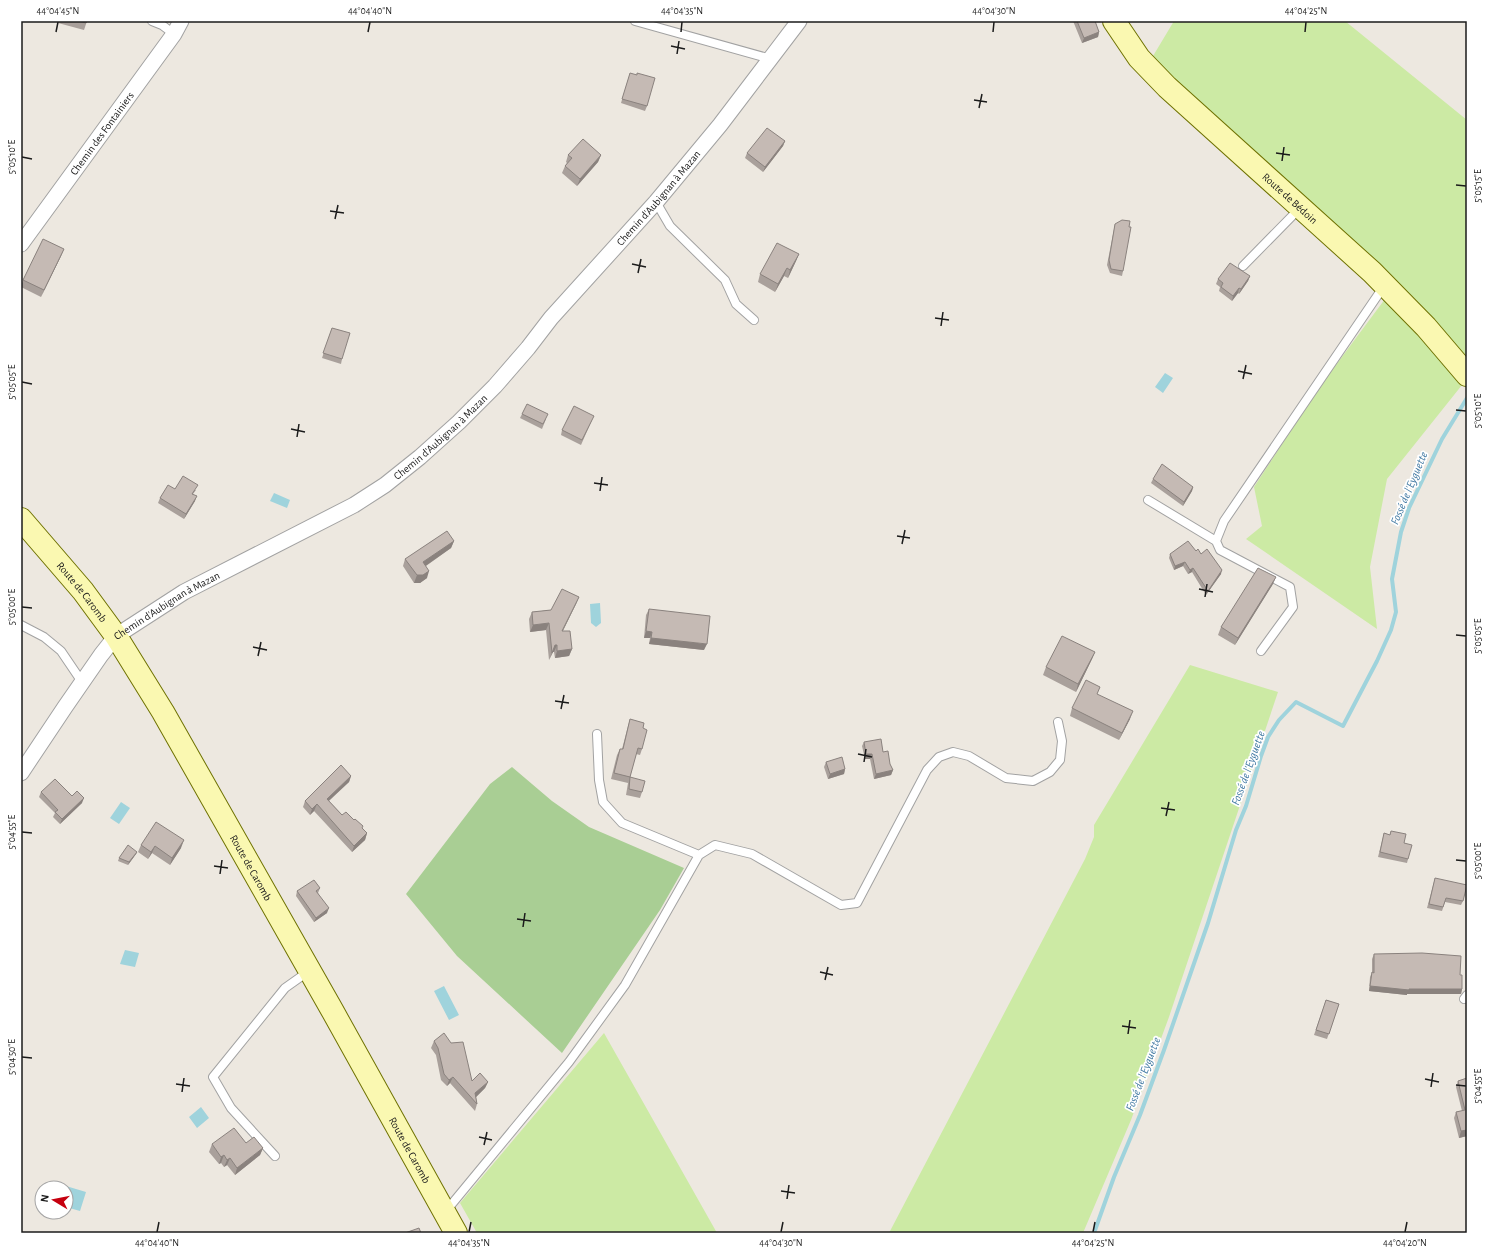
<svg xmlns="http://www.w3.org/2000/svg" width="1488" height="1254" font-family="'Alegreya Sans',sans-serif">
	<rect width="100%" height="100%" fill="#ede8e0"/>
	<path fill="#cceaa4" d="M1174 21H1345L1467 120V358L1415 299 1180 88 1153 56Z
		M1385 299 1447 365 1462 385 1387 479 1370 567 1377 629 1246 539 1262 526 1254 487 1318 389Z
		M1190 665 1278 692 1169 1017 1131 1120 1083 1233H889L1085 859 1094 837V825Z
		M604 1033 717 1233H477L460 1203Z"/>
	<path fill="#a9ce94" d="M512 767 552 801 589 827 684 868 660 910 562 1053 457 956 406 894 490 784Z"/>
	<path fill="#9fd3dc" d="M1165 373 1173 378 1163 393 1155 387Z
		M274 493 290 500 287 508 270 501Z
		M600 603 601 623 596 627 591 623 590 604Z
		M121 802 130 808 119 824 110 818Z
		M125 950 139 953 135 967 120 964Z
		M444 986 459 1015 449 1020 434 991Z
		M201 1107 209 1118 197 1128 189 1117Z
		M66 1186 86 1192 80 1211 66 1207Z"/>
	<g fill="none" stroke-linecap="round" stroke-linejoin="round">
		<path stroke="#9fd3dc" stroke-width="4" d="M1094 1233 1114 1177 1140 1115 1164 1050 1208 923 1236 830 1246 806 1261 756 1268 737 1279 720 1296 702 1343 726 1377 661 1391 630 1396 612 1392 579 1401 532 1409 508 1442 439 1467 398"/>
		<defs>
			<path id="lane" d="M152 21 162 25 174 34
				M635 21 771 59
				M656 202 670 226 725 280 736 304 754 320
				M1243 266 1300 208
				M1148 500 1216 541
				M21 625 44 637 61 651 82 682
				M1261 651 1293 607 1290 587 1220 550 1216 541 1224 521 1384 286
				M597 734 599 780 603 802 622 823 699 855
				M1464 999 1467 995
				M275 1156 231 1108 213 1077 285 988 309 971
				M446 1211 569 1062 625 985 699 855 715 845 752 854 841 905 857 903 927 770 939 757 953 752 969 756 1006 778 1033 781 1050 772 1060 760 1062 741 1058 722"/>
			<g id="street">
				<path id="s1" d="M21 244 174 34 181 21"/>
				<path id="s2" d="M21 773 65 707 101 655 116 636 184 592 354 505 385 485 420 457 459 422 495 386 528 348 551 318 656 202 720 125 799 21"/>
			</g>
			<g id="secondary">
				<path id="s3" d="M1114 21 1139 58 1167 87 1372 272 1426 327 1467 375"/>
				<path id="s4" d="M21 519 83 591 116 636 163 712 332 1010 456 1233"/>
			</g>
		</defs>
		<use href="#lane" stroke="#a2a2a2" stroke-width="10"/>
		<use href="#street" stroke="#a2a2a2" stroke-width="17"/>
		<use href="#secondary" stroke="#6f7202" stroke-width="24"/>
		<use href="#lane" stroke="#fff" stroke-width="8"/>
		<use href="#street" stroke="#fff" stroke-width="15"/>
		<use href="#secondary" stroke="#faf8b1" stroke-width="22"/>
	</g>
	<path fill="#a9a09b" d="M59 21H87L84 30 58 23Z
		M1073 21H1095L1099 32 1098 37 1082 43Z
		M630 73 647 106 645 111 621 103Z
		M785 141 783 146 763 172 745 158 747 153Z
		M568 155H601L598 162 577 186 562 173 565 166 567 163 566 162Z
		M1115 224 1123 271 1122 276 1110 273 1107 265 1114 229Z
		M64 249 61 256 41 297 21 287 23 280Z
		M799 254 796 261 788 278 784 276 775 292 758 282 760 274Z
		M1250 276 1248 281 1239 294 1238 293 1232 301 1219 291 1220 287 1216 284 1218 279Z
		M332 328 342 359 341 364 322 358Z
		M522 414 546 419 542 429 520 418Z
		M592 420 581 445 561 435 562 430Z
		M1153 479 1193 487 1192 491 1183 506 1151 483Z
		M175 489 196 490 193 494 195 501 184 519 158 503 160 498Z
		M454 541 451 548 426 566 427 578 420 583H414L403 566 405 559Z
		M1196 551 1201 554 1221 574 1206 595 1192 572 1188 574 1183 566 1174 570 1169 558 1170 554Z
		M1273 584 1235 645 1218 635 1221 627Z
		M579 597 576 604 563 631 572 649 569 656 555 658 554 652H553L549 660 546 630 530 632 529 619 532 612 551 610Z
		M649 609 704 650 649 644 650 638H644L646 615Z
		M1095 652 1092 659 1076 692 1043 675 1046 667Z
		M1072 708 1130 719 1119 740 1070 716Z
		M630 719 643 728 642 749 640 755 636 754 630 777 642 792 640 798 626 795 628 783 611 779 617 755 620 749H622L628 726Z
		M864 742 883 752 893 770 891 775 874 779 870 759H865L862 746Z
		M826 762 845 769 844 774 828 779 824 767Z
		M351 776 349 782 329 801 342 815 362 828 367 833 365 840 352 852 314 811 310 815 303 807 305 801Z
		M41 792 72 796 82 803 60 824 53 817 55 813 39 797Z
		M1391 831 1404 843 1408 859 1407 863 1378 857 1384 833 1390 835Z
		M141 845 181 848 170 865 152 853 148 859 138 852Z
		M137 852 136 854 128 865 118 861 119 858Z
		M1435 878 1463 901 1461 905 1445 902 1442 911 1427 908Z
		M320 888 318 893 327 913 314 922 296 896 297 891Z
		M1374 954 1460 975 1462 989 1461 994H1407V995L1369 991 1370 977 1372 972V959Z
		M1326 1000 1339 1004 1327 1039 1314 1035Z
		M434 1041 472 1081 488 1082 485 1088 476 1097 477 1104 475 1111 450 1083 447 1086 441 1080 436 1055 431 1048Z
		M1467 1078V1136L1459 1138 1454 1118 1456 1112 1462 1111 1456 1087 1458 1081Z
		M246 1143 263 1148 260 1155 235 1175 227 1165 224 1167 221 1163 219 1164 209 1152 212 1144Z"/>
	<path fill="#8a827e" d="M1099 32 1098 37 1082 43 1084 38Z
		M785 141 783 146 763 172 765 167Z
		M601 155 598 162 577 186 580 179Z
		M64 249 61 256 41 297 44 290Z
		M799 254 796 261 788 278 790 270Z
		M787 268 784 276 775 292 778 284Z
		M1250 276 1248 281 1239 294 1241 289Z
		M1239 288 1238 293 1232 301 1233 296Z
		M1193 487 1192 491 1183 506 1184 502Z
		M197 496 195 501 184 519 186 514Z
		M454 541 451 548 421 569 423 562Z
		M1185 562 1183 566 1174 570 1175 566Z
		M1193 568 1192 572 1188 574 1190 570Z
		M1222 570 1221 574 1206 595 1208 591Z
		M429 571 427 578 420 583H414L417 575Z
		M1276 577 1273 584 1235 645 1238 638Z
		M579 597 576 604 559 638 562 631Z
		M549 623 546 630 530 632 533 625Z
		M646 631 652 632 650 638H644Z
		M651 638 707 644 704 650 649 644Z
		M555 645H557L554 652H553L549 660Z
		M572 649 569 656 555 658 557 651Z
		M1095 652 1092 659 1076 692 1078 684Z
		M1133 711 1130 719 1119 740 1122 733Z
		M866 754H872L870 759H865Z
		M845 769 844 774 828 779 830 774Z
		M893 770 891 775 874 779 876 774Z
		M351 776 349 782 324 805 327 799Z
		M84 798 82 803 60 824 62 819Z
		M317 804 314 811 310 815 312 809Z
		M367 833 365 840 352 852 354 846Z
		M184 840 181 848 170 865 172 858Z
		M155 846 152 853 148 859 151 852Z
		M137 852 136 854 128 865 129 862Z
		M329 908 327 913 314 922 316 918Z
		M1370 986 1409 989H1462L1461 994H1407V995L1369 991Z
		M453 1077 450 1083 447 1086 449 1080Z
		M488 1082 485 1088 473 1100 475 1093Z
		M1467 1130V1136L1459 1138 1461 1131Z
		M263 1148 260 1155 235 1175 237 1168Z
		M224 1155 221 1163 219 1164 221 1157Z
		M230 1158 227 1165 224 1167 227 1160Z"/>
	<path fill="#c5bab4" stroke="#8a827e" d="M78 21H87L86 23Z
		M1077 21H1095L1099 32 1084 38Z
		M630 73 637 75V73L655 78 647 106 622 99Z
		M767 128 785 141 765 167 747 153Z
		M583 139 601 155 580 179 565 166 572 158 568 155Z
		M1122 220 1130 221 1129 227H1131L1123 271 1111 269 1109 260 1115 224Z
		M43 239 64 249 44 290 23 280Z
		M777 243 799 254 790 270 787 268 778 284 760 274Z
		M1230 263 1250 276 1241 289 1239 288 1233 296 1221 287 1223 283 1218 279Z
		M332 328 350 333 342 359 323 353Z
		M527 404 548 414 543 424 522 414Z
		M574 406 594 416 582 440 562 430Z
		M1162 464 1193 487 1184 502 1153 479Z
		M183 476 198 485 192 494 197 496 186 514 160 498 168 485 175 489Z
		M447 531 454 541 423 562 429 571 423 575H417L405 559Z
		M1188 541 1196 551 1198 549 1201 554 1207 549 1222 570 1208 591 1193 568 1190 570 1185 562 1175 566 1170 554Z
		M1258 568 1276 577 1238 638 1221 627Z
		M562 589 579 597 562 631H570L572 649 557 651V645H555L552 653 549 623 533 625 532 612 551 610Z
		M649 609 710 616 707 644 651 638 652 632 646 631Z
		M1062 636 1095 652 1078 684 1046 667Z
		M1086 680 1100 687 1097 694 1133 711 1122 733 1072 708Z
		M630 719 644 723 643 728 647 730 642 749 638 748 630 777 645 781 642 792 629 789 630 777 614 773 620 749H623Z
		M881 739 883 752 888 751 890 764 893 770 876 774 872 754H866L864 742Z
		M842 757 845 769 830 774 826 762Z
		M341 765 351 776 327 799 342 815 346 812 354 820 355 819 363 826 362 828 367 833 354 846 317 804 312 809 305 801Z
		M55 779 72 796 77 791 84 798 62 819 55 812 58 810 41 792Z
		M156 822 184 840 172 858 155 846 151 852 141 845Z
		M1391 831 1406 834 1404 843 1412 845 1408 859 1380 852 1384 833 1390 835Z
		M128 845 137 852 129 862 119 858Z
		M1435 878 1467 885 1463 901 1446 898 1443 907 1429 904Z
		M314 880 320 888 316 891 329 908 316 918 297 891Z
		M1422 953 1461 956 1460 975H1462V989H1409V990L1370 986 1372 972 1374 973V954Z
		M1326 1000 1339 1004 1329 1034 1316 1030Z
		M444 1033 451 1043 463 1042 472 1081 480 1073 488 1082 475 1093 477 1104 453 1077 449 1080 444 1074 438 1048 434 1041Z
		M1467 1078V1130L1461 1131 1456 1112 1465 1110 1458 1081Z
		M234 1128 246 1143 254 1137 263 1148 237 1168 230 1158 227 1160 224 1155 221 1157 212 1144Z
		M419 1228 421 1233H405Z"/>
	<path fill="none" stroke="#1b1b1b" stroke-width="1.5" d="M56 32 58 22M368 32 370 22M681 32 682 22M993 32 994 22M1305 32 1306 22M671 46 685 49M677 54 679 41M974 100 987 102M979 108 982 94M1276 153 1290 155M22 157 32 159M1282 161 1284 147M1456 185 1466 186M330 211 344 213M335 219 338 205M632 264 646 267M638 273 641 259M935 318 949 320M941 326 943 312M1238 371 1252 374M1243 379 1246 365M22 382 32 384M1456 410 1466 411M291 429 305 432M297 437 299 424M594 483 608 485M600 491 602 477M897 536 910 538M902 544 905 530M1199 589 1213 592M1205 597 1207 584M22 607 32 608M1456 635 1466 636M253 647 267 650M258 656 261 642M555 701 569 703M561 709 564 695M858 754 872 757M864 762 866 749M1161 808 1175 810M1166 816 1169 802M22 832 32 833M1456 860 1466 861M214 866 228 868M220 874 222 860M517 919 531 921M523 927 525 913M820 972 833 975M825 980 828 967M1122 1026 1136 1028M1128 1034 1130 1020M22 1057 32 1058M1425 1079 1439 1082M176 1084 190 1086M1456 1085 1466 1086M1431 1087 1433 1073M182 1092 184 1078M479 1137 492 1140M484 1145 487 1132M781 1191 795 1193M787 1199 789 1185M157 1232 159 1222M469 1232 471 1222M781 1232 783 1222M1093 1232 1095 1222M1405 1232 1407 1222"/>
	<g text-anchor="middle" stroke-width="3.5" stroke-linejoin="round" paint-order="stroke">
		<g font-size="11" fill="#1b1b1b" stroke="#fff">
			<text dy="4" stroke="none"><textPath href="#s1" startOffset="137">Chemin des Fontainiers</textPath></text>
			<text dy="4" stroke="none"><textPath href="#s2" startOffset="873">Chemin d'Aubignan à Mazan</textPath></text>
			<text dy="4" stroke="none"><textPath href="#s3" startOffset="251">Route de Bédoin</textPath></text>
			<text dy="4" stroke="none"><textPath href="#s2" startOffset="549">Chemin d'Aubignan à Mazan</textPath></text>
			<text dy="4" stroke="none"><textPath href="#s4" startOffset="95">Route de Caromb</textPath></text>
			<text dy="4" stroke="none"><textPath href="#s2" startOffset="226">Chemin d'Aubignan à Mazan</textPath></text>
			<text dy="4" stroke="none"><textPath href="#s4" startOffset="419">Route de Caromb</textPath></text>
			<text dy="4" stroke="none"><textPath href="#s4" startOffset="743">Route de Caromb</textPath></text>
		</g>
		<g font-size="12" font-style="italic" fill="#447ba4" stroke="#fff">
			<text transform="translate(1409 488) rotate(-67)" y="4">Fossé de l'Eyguette</text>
			<text transform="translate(1248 768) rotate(-70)" y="4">Fossé de l'Eyguette</text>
			<text transform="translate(1143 1074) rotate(-69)" y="4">Fossé de l'Eyguette</text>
		</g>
	</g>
	<rect width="1488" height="1254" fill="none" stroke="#ffffff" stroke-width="44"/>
	<g transform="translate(54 1200) rotate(280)"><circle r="19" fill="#ffffff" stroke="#a4a4a4"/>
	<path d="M0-3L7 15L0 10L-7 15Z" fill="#c6000f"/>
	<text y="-6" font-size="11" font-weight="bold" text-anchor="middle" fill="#1b1b1b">N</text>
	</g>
	<rect x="22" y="22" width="1444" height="1210" fill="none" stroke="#1b1b1b" stroke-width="1.5"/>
	<g font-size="10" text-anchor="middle" fill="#1b1b1b">
		<text x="58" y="14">44°04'45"N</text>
		<text x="370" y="14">44°04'40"N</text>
		<text x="682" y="14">44°04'35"N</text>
		<text x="994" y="14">44°04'30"N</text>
		<text x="1306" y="14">44°04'25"N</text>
		<text transform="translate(11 157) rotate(-90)" y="4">5°05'10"E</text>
		<text transform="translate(1477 186) rotate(-90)" y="4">5°05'15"E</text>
		<text transform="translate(11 382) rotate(-90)" y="4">5°05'05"E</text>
		<text transform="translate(1477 411) rotate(-90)" y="4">5°05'10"E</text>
		<text transform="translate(11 607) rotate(-90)" y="4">5°05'00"E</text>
		<text transform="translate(1477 636) rotate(-90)" y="4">5°05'05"E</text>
		<text transform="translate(11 832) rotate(-90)" y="4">5°04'55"E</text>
		<text transform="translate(1477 861) rotate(-90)" y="4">5°05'00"E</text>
		<text transform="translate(11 1057) rotate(-90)" y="4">5°04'50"E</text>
		<text transform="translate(1477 1086) rotate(-90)" y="4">5°04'55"E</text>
		<text x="157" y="1246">44°04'40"N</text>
		<text x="469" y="1246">44°04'35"N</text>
		<text x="781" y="1246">44°04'30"N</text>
		<text x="1093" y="1246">44°04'25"N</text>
		<text x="1405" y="1246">44°04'20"N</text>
	</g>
</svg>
